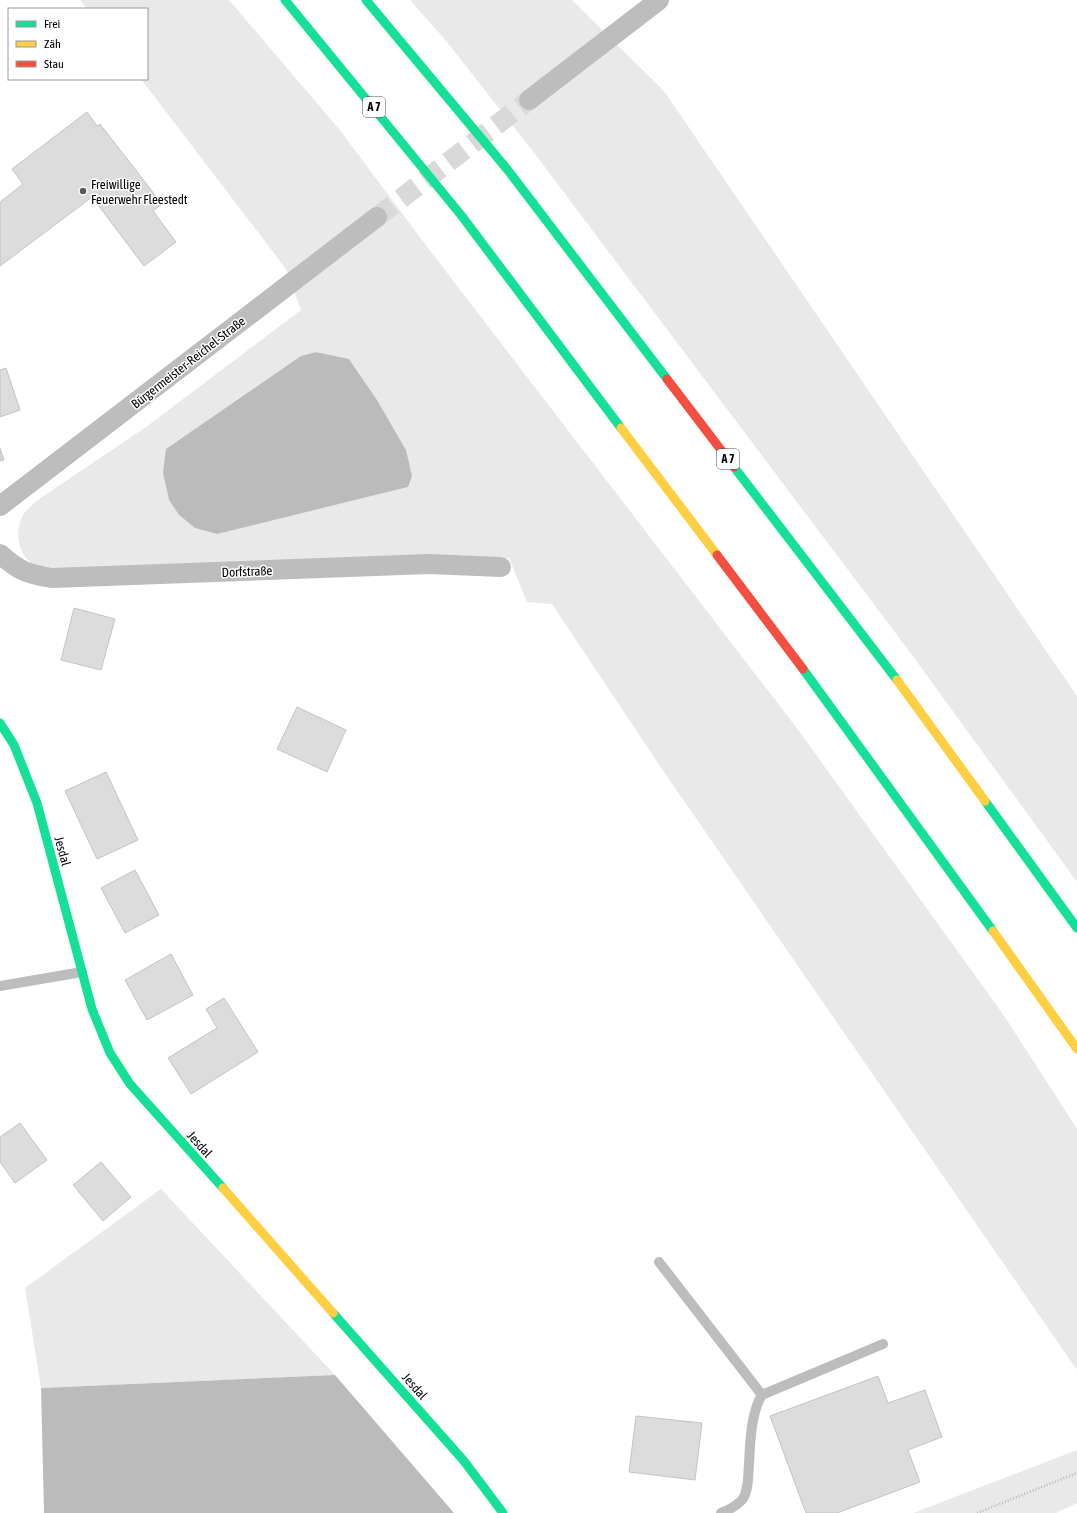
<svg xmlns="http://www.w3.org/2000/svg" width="1077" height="1513" font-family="'Asap Condensed',sans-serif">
	<rect width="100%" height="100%" fill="#fff"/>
	<path fill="#e9e9e9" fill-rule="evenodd" d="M80 0H229L339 129 428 248 799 731 1005 1017 1077 1129V1370L666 775 552 604 527 602 509 558 451 555 57 570C48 568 37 568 30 562 17 551 15 529 23 515 26 509 34 504 39 499L146 427 301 310 286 269 141 79H147V9H87ZM316 352 349 359 377 400 406 450 408 487 217 534 195 528 179 515 169 500 163 473 301 356Z
		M410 0H572L664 91 1077 696V882L912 655 535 154 447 42Z
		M161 1189 335 1375 41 1388 25 1288Z
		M1077 1450V1503L1056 1513H913Z"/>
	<path fill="#bbb" d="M316 352 349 359 377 400 406 450 412 476 408 487 217 534 195 528 179 515 169 500 163 473 166 449 301 356Z
		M335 1375 454 1513H44L41 1388Z"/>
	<path fill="#dcdcdc" stroke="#c4c4c4" d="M87 112 97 126 100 124 162 204 153 211 176 242 144 266 92 197 0 266V202L23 184 12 169Z
		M6 368 20 410 0 417V370Z
		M0 448 4 460 0 461Z
		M74 608 115 619 101 670 61 660Z
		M297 707 346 730 327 772 277 749Z
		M106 772 138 840 97 859 65 791Z
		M135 870 159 915 125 933 101 888Z
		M171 954 193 995 147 1020 125 980Z
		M224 998 258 1052 191 1094 168 1058 217 1028 206 1009Z
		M20 1123 47 1160 15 1183 0 1162V1137Z
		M101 1162 131 1197 103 1221 73 1185Z
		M878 1376 888 1403 925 1390 942 1437 908 1450 920 1482 837 1513H806L770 1416Z
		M636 1416 702 1423 695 1480 629 1472Z"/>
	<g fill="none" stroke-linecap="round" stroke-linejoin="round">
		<path stroke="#d9d9d9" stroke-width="20" stroke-dasharray="20 10" stroke-linecap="butt" d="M377 217 529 100"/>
		<path stroke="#b8b8b8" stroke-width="2.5" stroke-dasharray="1 2" stroke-linecap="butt" d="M977 1513 1077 1473"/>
		<path stroke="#bdbdbd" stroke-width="10" d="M0 986 82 972
			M659 1262 762 1395
			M721 1513C729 1510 736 1506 742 1500 749 1491 748 1474 749 1464 750 1443 751 1412 762 1395L883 1344"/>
		<path stroke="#bdbdbd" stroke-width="20" d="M529 100 659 0
			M0 506 377 217
			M0 554C19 571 27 574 52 578L429 564 501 567"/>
		<path stroke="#16e098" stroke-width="9" d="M285 0 461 215 621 428
			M366 0 507 169 667 379
			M734 467 897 680
			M803 669 993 931
			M0 723 14 745 37 803 92 1009 110 1053 130 1084 223 1188
			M985 801 1077 928
			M333 1313 464 1461 503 1513"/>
		<path stroke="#ffcf43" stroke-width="9" d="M621 428 717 555
			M897 680 985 801
			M993 931 1077 1049
			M223 1188 333 1313"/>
		<path stroke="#f24e42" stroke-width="9" d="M667 379 734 467
			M717 555 803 669"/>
	</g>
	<circle fill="#595959" stroke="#fff" stroke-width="1.5" cx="83" cy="191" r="4"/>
	<g text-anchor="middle" stroke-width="3" stroke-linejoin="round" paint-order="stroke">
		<g fill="#fff" stroke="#4c4c4c" stroke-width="1">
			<rect x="363" y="97" width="22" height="20" rx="3"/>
			<rect x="717" y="449" width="22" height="20" rx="3"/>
		</g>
		<g font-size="12" font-weight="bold" fill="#000">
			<text x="374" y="111">A 7</text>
			<text x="728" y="463">A 7</text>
		</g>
		<g font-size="13" fill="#000" stroke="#fff" text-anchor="start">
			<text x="91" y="189">Freiwillige<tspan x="91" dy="15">Feuerwehr Fleestedt</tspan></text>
		</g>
		<g font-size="13" fill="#000" stroke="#fff">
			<text transform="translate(188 362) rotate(-38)" y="5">Bürgermeister-Reichel-Straße</text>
			<text transform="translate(247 571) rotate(-2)" y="5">Dorfstraße</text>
			<text transform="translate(63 851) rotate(75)" y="5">Jesdal</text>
			<text transform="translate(200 1144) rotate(48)" y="5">Jesdal</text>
			<text transform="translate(415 1386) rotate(49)" y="5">Jesdal</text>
		</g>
	</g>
	<rect x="8" y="8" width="140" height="72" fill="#ffffff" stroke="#999999"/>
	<rect x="16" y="21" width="20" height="6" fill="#16e098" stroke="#999999"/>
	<text x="44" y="28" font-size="12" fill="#000000">Frei</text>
	<rect x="16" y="41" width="20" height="6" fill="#ffcf43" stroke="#999999"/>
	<text x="44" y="48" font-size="12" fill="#000000">Zäh</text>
	<rect x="16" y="61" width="20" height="6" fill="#f24e42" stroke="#999999"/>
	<text x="44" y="68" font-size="12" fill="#000000">Stau</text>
</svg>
